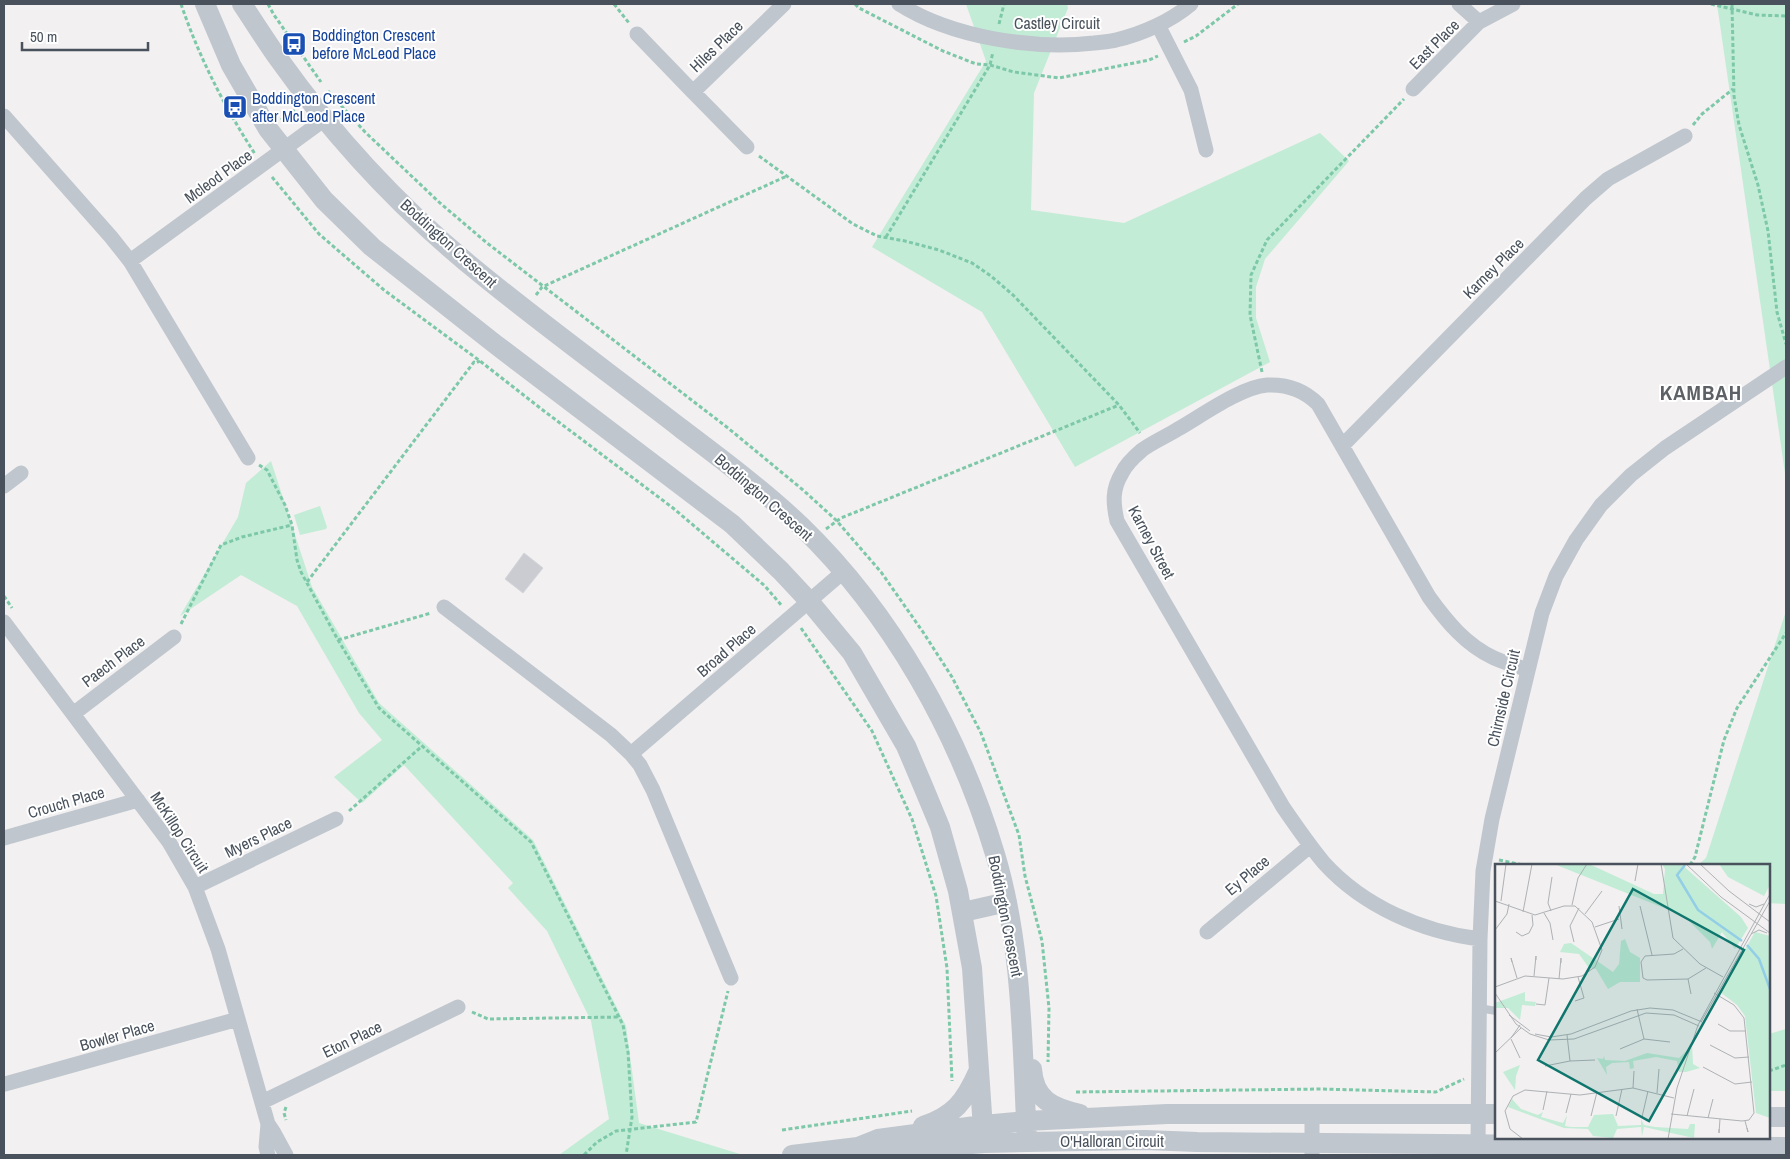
<svg xmlns="http://www.w3.org/2000/svg" width="1790" height="1159" font-family="'Archivo Narrow',sans-serif">
	<rect width="100%" height="100%" fill="#f2f0f0"/>
	<path fill="#c2ecd6" d="M966 4H1067L1068 8 1034 93 1031 210 1124 223 1320 133 1349 161 1265 259 1256 287V318L1270 362 1075 467 982 312 872 247 986 61Z
		M1717 4H1786V480Z
		M271 461 312 587 379 703 533 840 626 1026 639 1123 743 1155H559L609 1119 591 1021 547 931 508 888 513 883 404 765 362 803 334 777 382 740 359 713 297 606 241 575 180 616 238 517 246 483Z
		M320 506 327 527 326 529 300 535 294 515Z
		M1786 611V904L1769 903V865H1698L1706 858Z
		M1786 1029V1091H1769V1034Z"/>
	<path fill="#caccd2" stroke="#d4d6db" d="M524 553 543 568 523 593 505 579Z"/>
	<g fill="none" stroke-linecap="round" stroke-linejoin="round">
		<path stroke="#7cc8a8" stroke-width="3" stroke-dasharray="4 2.5" stroke-linecap="butt" d="M181 4C199 57 224 106 255 154
			M268 4 274 15 321 82
			M614 4 629 23
			M855 4 859 8 943 51 976 64 990 65 1014 72 1059 78 1149 60 1158 56
			M1711 4 1757 15 1786 16
			M1732 4 1734 96 1739 125 1758 185 1768 231 1777 312 1786 344
			M999 24 1004 4
			M1184 42 1196 36 1238 4
			M328 91 365 132 440 203 487 243 728 428 803 490 836 520 881 572 923 632 952 677 981 733 1019 835 1025 876 1042 941 1049 1008 1048 1062
			M281 120 296 109
			M1693 125 1702 114 1733 89
			M759 156 853 224 877 236 905 241 939 250 972 263 991 276 1013 295 1119 405 1140 433
			M272 177 319 234 384 290 480 361 544 411 673 508 765 586 782 606
			M886 237 990 65 993 52
			M536 295 542 287 787 176
			M1262 372 1250 315 1251 275 1267 240 1404 99
			M259 465 267 470 285 505 292 525 297 560 301 572 338 640 379 708 531 842 623 1025 628 1052 632 1117 626 1155
			M826 529 841 518 1119 405
			M307 582 474 362 476 363 480 361
			M4 596 12 608
			M181 624 221 545 242 537 292 525
			M801 628 872 731 912 819 936 896 947 968 952 1081
			M338 640 431 613
			M349 811 421 747
			M1499 860 1523 865
			M1690 865 1695 857 1724 740 1737 708 1786 633
			M472 1012 488 1019 620 1017
			M1769 1071 1786 1065
			M1076 1092 1321 1089 1436 1092 1464 1079
			M286 1107 284 1113 286 1120
			M782 1130 912 1111
			M584 1155 597 1142 616 1131 696 1122 728 991"/>
		<path stroke="#bfc6ce" stroke-width="8" d="M1479 1008 1496 1011"/>
		<path stroke="#bfc6ce" stroke-width="15" d="M899 4C951 37 1032 50 1094 43 1101 42 1109 42 1116 40 1142 34 1171 21 1191 4
			M1459 4 1479 22
			M1158 25 1191 90 1206 150
			M637 34 693 92 784 4
			M1413 89 1479 22 1513 4
			M693 92 747 147
			M4 116 111 237 130 261 325 119
			M130 261 248 458
			M1342 446 1586 198 1608 179 1685 136
			M4 486 21 473
			M444 607 611 735 631 754 843 572
			M4 622 169 842 195 887 218 949 268 1124 266 1147 268 1155
			M73 714 174 637
			M631 754 640 765 653 790 731 978
			M4 838 138 800
			M195 887 336 819
			M1207 932 1310 846
			M1480 939C1422 932 1363 906 1324 863 1309 845 1296 826 1283 807L1117 521C1113 503 1112 489 1122 473 1126 464 1135 456 1142 450 1153 442 1167 436 1178 429 1201 416 1241 387 1267 385 1287 384 1304 390 1318 404L1429 597C1447 622 1466 645 1494 658 1505 663 1517 666 1528 670
			M5 1084 238 1019
			M262 1102 458 1007
			M268 1124 274 1133 286 1155
			M1478 1144 1480 939 1483 871 1492 819 1542 613 1556 576 1576 540 1601 505 1631 475 1665 448 1786 367
			M1312 1155V1113"/>
		<path stroke="#bfc6ce" stroke-width="20" d="M205 4 231 65 268 129 324 200 372 247 495 344 732 524 781 571 809 601 852 653 906 746 923 786 940 827 958 891 972 968 984 1143
			M242 4C254 22 266 41 278 58 335 138 406 214 482 275 547 328 616 378 683 430 724 461 764 491 801 526 892 614 959 734 995 854 1023 947 1022 1046 1027 1142
			M963 912 1007 902
			M1032 1069C1034 1100 1053 1108 1080 1114
			M1769 1117H1786
			M923 1126C954 1116 965 1101 978 1072
			M858 1147 874 1152 984 1143 1027 1142 1145 1140 1197 1142 1786 1147
			M792 1155 858 1147 878 1139 983 1125 1026 1121 1167 1114H1496"/>
	</g>
	<defs>
		<symbol id="bus-square" viewBox="-11 -11 22 22"><rect x="-9" y="-9" width="18" height="18" rx="4" fill="#1a4fb4" stroke="#fff"/><path d="M-5-6H5V4H4V6H2V4H-2V6H-4V4H-5ZM-3.5-4V0h7V-4ZM-3.5 1.2v1.5H-2V1.2ZM2 1.2v1.5H3.5V1.2Z" fill="#fff"/></symbol>
	</defs>
	<g fill-rule="evenodd">
		<use href="#bus-square" x="280" y="30" width="28" height="28"/>
		<use href="#bus-square" x="221" y="93" width="28" height="28"/>
	</g>
	<g text-anchor="middle" stroke-width="4" stroke-linejoin="round" paint-order="stroke">
		<g font-size="16" fill="#49525c" stroke="#fff">
			<text x="1057" y="29">Castley Circuit</text>
			<text transform="translate(1434 44) rotate(-45)" y="6">East Place</text>
			<text transform="translate(716 46) rotate(-44)" y="6">Hiles Place</text>
			<text transform="translate(218 176) rotate(-36)" y="6">Mcleod Place</text>
			<text transform="translate(449 243) rotate(42)" y="6">Boddington Crescent</text>
			<text transform="translate(1493 268) rotate(-45)" y="6">Karney Place</text>
			<text transform="translate(764 497) rotate(41)" y="6">Boddington Crescent</text>
			<text transform="translate(1152 542) rotate(62)" y="6">Karney Street</text>
			<text transform="translate(726 650) rotate(-41)" y="6">Broad Place</text>
			<text transform="translate(113 661) rotate(-37)" y="6">Paech Place</text>
			<text transform="translate(1503 698) rotate(-77)" y="6">Chirnside Circuit</text>
			<text transform="translate(66 802) rotate(-16)" y="6">Crouch Place</text>
			<text transform="translate(180 832) rotate(57)" y="6">McKillop Circuit</text>
			<text transform="translate(258 837) rotate(-26)" y="6">Myers Place</text>
			<text transform="translate(1247 875) rotate(-40)" y="6">Ey Place</text>
			<text transform="translate(1006 916) rotate(79)" y="6">Boddington Crescent</text>
			<text transform="translate(117 1035) rotate(-16)" y="6">Bowler Place</text>
			<text transform="translate(352 1039) rotate(-26)" y="6">Eton Place</text>
			<text x="1112" y="1147">O'Halloran Circuit</text>
		</g>
		<g font-size="16" fill="#164399" stroke="#fff" text-anchor="start">
			<text x="312" y="41">Boddington Crescent<tspan x="312" dy="18">before McLeod Place</tspan></text>
			<text x="252" y="104">Boddington Crescent<tspan x="252" dy="18">after McLeod Place</tspan></text>
		</g>
		<g font-size="21" font-weight="bold" letter-spacing="1" fill="#5d6064" stroke="#fff">
			<text x="1701" y="400">KAMBAH</text>
		</g>
	</g>
	<g transform="translate(1495 864)">
		<rect width="275" height="275" fill="#f2f0f0"/>
		<path d="M59 0H94L159 30H168L170 5 167 0H186L246 53 253 64 240 85 227 68 217 85 215 78 189 52ZM224 0H275V21L269 32 233 13ZM260 68 275 72V254L261 249 250 152 242 141 225 128ZM130 75 135 88 145 94V118H125L113 125 101 105 94 104 84 90 65 88 69 80 76 79 118 108 124 100 126 77ZM30 128V137L41 138 40 142 27 141 25 156 13 144H0V139ZM197 181 198 200 205 204 191 208H184L182 197 161 193 138 197 139 204 135 205 134 198 117 199 111 203 112 211 102 194 108 195 109 192 110 196 130 197 152 189 184 194ZM25 201 21 212 20 226 8 208ZM17 235 26 245 37 249 43 251 48 248 46 253 68 259 72 251 70 262 76 263H93L99 251 118 250 123 262 146 261V255L149 261 160 263 193 265 195 260H200L199 274 149 263 147 272 146 263 122 265 118 274 98 272 93 265 69 264 13 243Z" fill="#c2ecd6"/>
		<path fill="none" stroke="#92cee6" stroke-width="2.5" d="M190 1 182 11 203 46 247 77M252 81 264 95 275 125"/>
		<path fill="none" stroke="#aeb1b5" stroke-width="1" d="M166 0 178 74 205 100 228 113M191 0 226 33 275 69M205 0 234 27 275 58M140 17 143 0M0 37 40 51 69 42H80L97 58 107 86 100 103 87 112 68 115 30 112 0 123M6 37 11 0M254 40 261 43 269 40M77 41 83 14 92 0M124 42 127 65M145 42 157 91M56 47 53 39 57 13M28 48 37 0M49 49 55 59 58 76M90 50 107 27M100 63 124 55M0 66 12 50 14 40M21 68 27 72 34 69 38 61 37 51M256 70 264 66 272 69M79 78 75 62 84 44M188 85 179 90 150 92 146 98 148 114 152 116 193 115 211 104M17 98 16 94 22 114M39 112 41 92V96M64 115 66 94V99M193 115 196 130M0 129 21 160 35 170 54 176 79 175 151 149 179 151 204 162M80 137 89 134 83 113M41 140 50 141 54 114M14 151 35 167M206 158 275 37M223 160 235 167H251M40 170 56 173 76 170 136 147 155 144 178 146 207 158M16 174 25 161M16 175 25 194M149 175 175 178M215 181 240 194 254 193M125 185 149 175 142 145M0 189 26 164M75 197 100 196M50 202 75 197 72 171M208 203 240 220 257 218M138 224 139 207M162 229 164 205M48 246 52 227M71 249 76 230M176 250 247 257 254 256 259 249 249 154 239 141 219 129M96 252 102 228M121 252 127 225M192 252 199 225M147 253 153 227M213 254 218 235M250 257 253 268 252 264M224 265V269L225 255M28 275 15 265 10 247 18 232 30 226 85 231 138 224 179 234M173 275 182 224 203 161 275 30"/>
		<path fill="#0f766e" fill-opacity="0.15" stroke="#0f766e" stroke-width="2.5" d="M138 25 249 86 154 257 43 196Z"/>
		<rect width="275" height="275" fill="none" stroke="#49525c" stroke-width="2.5"/>
	</g>
	<rect width="1790" height="1159" fill="none" stroke="#49525c" stroke-width="10"/>
	<path d="M22 42v8h126v-8" fill="none" stroke="#49525c" stroke-width="2.5"/>
	<text x="30" y="42" font-size="15" fill="#49525c" stroke="#ffffff" stroke-width="4" paint-order="stroke">50 m</text>
</svg>
